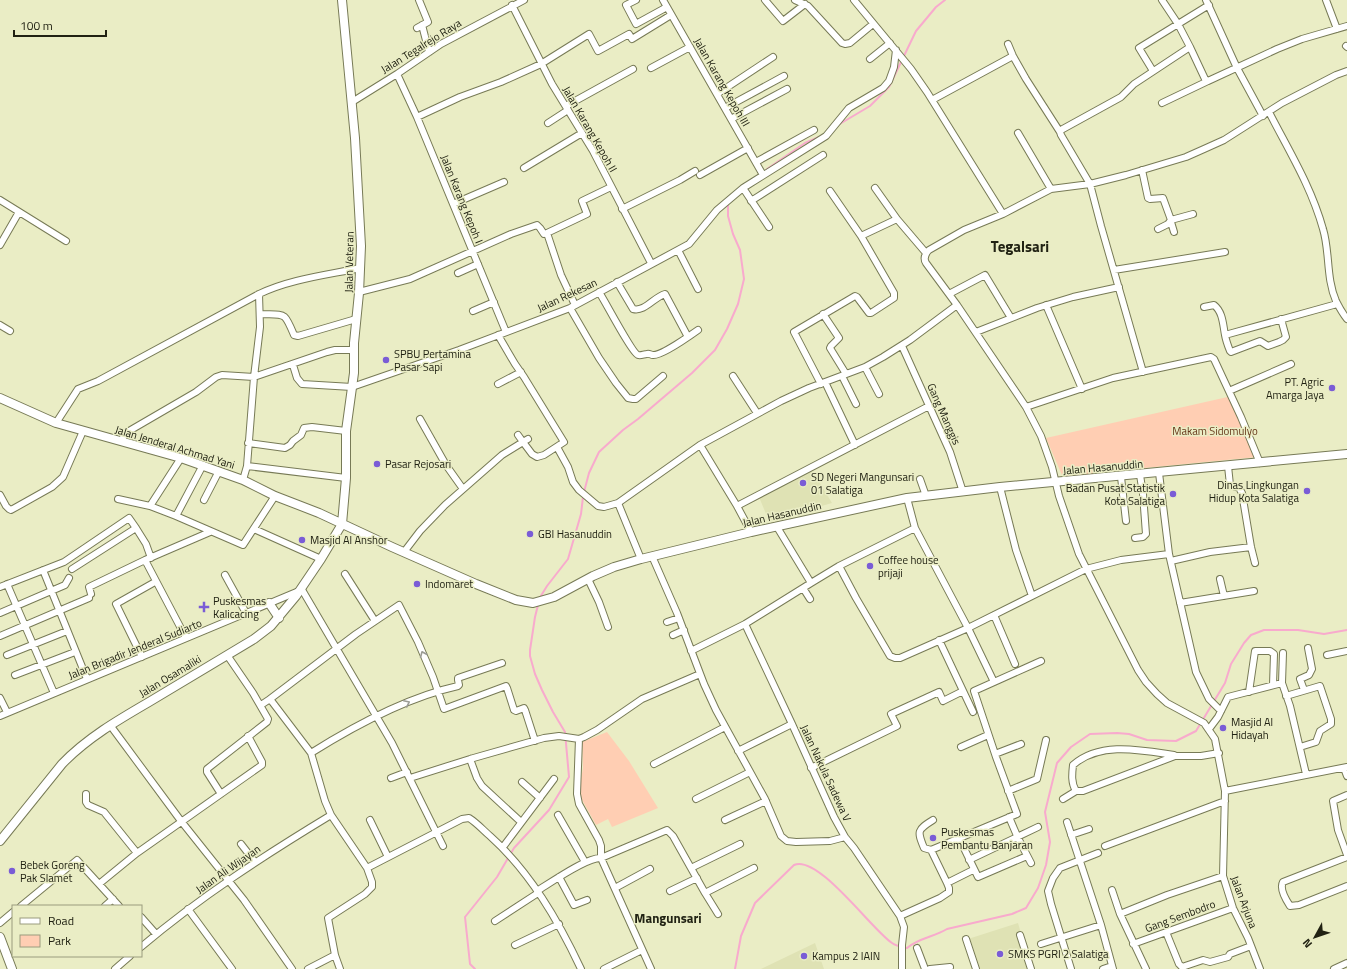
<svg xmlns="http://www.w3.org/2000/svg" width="1347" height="969" font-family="'Titillium Web',sans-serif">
	<rect width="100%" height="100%" fill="#eaedc5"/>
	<path fill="#dfe2b4" d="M812 470 832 503 769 521 759 497Z
		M1018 923 1031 969H979L968 939Z
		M815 943 824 969H761Z"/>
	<path fill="#ffceb3" d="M1232 396 1257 457 1103 472 1064 480 1046 438Z
		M607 732 629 761 658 808 612 827 608 819 596 825 581 798 579 790 583 768 582 742Z"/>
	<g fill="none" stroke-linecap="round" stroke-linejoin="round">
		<path stroke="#f8aacd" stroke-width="2" d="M838 125 870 106 889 87 916 31 936 7 945 0
			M767 169 805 143 819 137
			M584 492 589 473 599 452 623 430 638 419 692 373 715 350 727 329 738 304 744 279 740 250 733 234 728 216V203
			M539 599 547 586 568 559 581 514 583 497
			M475 969 470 964 465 917 497 877 514 848 549 810 569 777 565 732 553 712 542 690 535 674 530 656V650L535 617 538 605
			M735 969 741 936 755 903 794 865C818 854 872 930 892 943 896 946 902 947 907 948 918 938 934 937 947 929L1012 914 1026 908 1038 888 1046 865 1050 842 1045 812 1057 763 1071 747 1090 734 1117 733 1129 734 1147 740 1176 741 1196 731 1225 683 1231 664 1244 643 1251 635 1264 630H1298L1324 634 1347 630"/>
		<defs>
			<path id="minor" d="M636 0 626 5 636 24 667 7
				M663 0 763 175
				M765 0 783 21 805 4
				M795 0 808 6 842 43 845 44 850 43 873 24
				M854 0 911 69 927 92 1003 214
				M1206 0 1237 68 1263 116
				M1326 0 1337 29
				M512 5 552 84 593 151 651 263
				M422 25 429 52
				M417 28 428 22 419 0
				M1008 44 1013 56 1026 79 1060 132
				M1346 46 1347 47
				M1190 47 1205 79 1208 81 1277 49 1302 39 1347 26
				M870 59 890 43
				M651 68 690 47
				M1153 71 1139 48 1209 5
				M397 74 417 117 506 332
				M717 94 773 57
				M932 100 1013 56
				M352 102 397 74 441 44 524 0
				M1162 103 1208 81
				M566 106 633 69
				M725 108 784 76
				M1269 112C1289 151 1311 186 1323 229 1330 252 1326 278 1336 301 1339 307 1343 314 1347 319
				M417 117 460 97 501 82 541 64 589 34 598 51 629 34 632 39 671 15
				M731 119 787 89
				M548 123 568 110
				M1018 133 1051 189
				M756 162 814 130
				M524 168 582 133
				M1142 170 1148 198 1150 199 1163 198 1171 220 1168 224 1158 229
				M700 175 748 148
				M743 188 769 227
				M875 188 897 219
				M830 191 861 236 897 219 926 253
				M0 200 66 241
				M751 201 823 155
				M453 204 504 182
				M622 209 680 180 695 171
				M1171 220 1193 214
				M1171 222 1174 232
				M547 233 587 214 582 201 611 187
				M0 245 19 212
				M678 250 698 289
				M1114 270 1225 252
				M458 273 478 264
				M617 282 633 309C645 312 654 297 665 294L688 337
				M359 292 410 279 511 234 537 225 540 228 544 234 547 233 561 275 575 305
				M599 292C605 301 632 353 638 355 641 356 644 354 647 354 649 353 651 355 653 355 661 356 691 335 698 330
				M949 294 985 275 1011 318
				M1046 305 1082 389
				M1204 307 1214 305C1223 312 1223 325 1225 335 1226 341 1228 346 1230 351L1231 352 1260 341 1268 346 1279 342 1283 340 1286 337 1281 319
				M570 308 599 358 616 383 628 398 633 399H636L663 376
				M473 311 494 302
				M260 314C286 315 284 311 294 335L298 336 356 319
				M823 314 839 338 831 346 830 348 846 374
				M0 325 10 331
				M976 332 1037 308 1073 297 1119 287
				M1225 335 1337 304
				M902 346 950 452 963 492
				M293 365 297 378 302 384 352 387 459 350 570 308 689 244 717 210 743 188 826 136 849 108 883 88 889 81 894 67 896 50
				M865 367 879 394
				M1143 372 1101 226 1090 184 1061 135 1060 132 1061 130 1121 97 1134 84 1190 47 1178 24 1162 0
				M733 376 757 413
				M842 376 856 404
				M825 382 855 445
				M498 384 521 372
				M821 384 794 332 855 296 857 297 869 313H871L894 298V293L861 236
				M1229 391 1291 364
				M1026 407 1113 378 1211 357 1214 359 1241 417 1260 463
				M420 419 446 465 463 489
				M56 423 78 389 98 381 259 294C290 279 327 275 360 268
				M518 435 523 442 528 439
				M121 441 124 436 129 431 196 392 216 377 222 375 254 377 327 352 335 350H354
				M248 443 285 448 290 445 293 441 301 435 304 428 312 427 346 431
				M700 445 737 506 751 532
				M557 447 568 467 573 482 579 490 598 506 604 507 618 503 700 445 781 401 809 388 865 367 883 357 910 340 957 305
				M247 466 346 478
				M1228 466 1230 485 1239 488 1242 493 1251 547 1255 563
				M1121 477 1126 521
				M920 479 926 496
				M243 480 247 466 254 377 260 327 259 294
				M1000 487 1016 550 1032 596
				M0 495 6 506 9 509 11 510 52 487 63 477 83 431
				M907 498 915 528
				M118 499 150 506 181 458
				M204 500 219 471
				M618 503 641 559
				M150 506 176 516 243 545 275 496
				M737 506 929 406
				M176 516 203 465
				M777 527 811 583 839 566 915 528 968 628 1086 569 1121 560 1169 554 1159 473
				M254 529 321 559
				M1135 538 1143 537 1146 534 1143 494 1140 475
				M404 552 420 531 445 505 502 455 523 442 532 454 537 457 544 455 564 442 524 377 515 364 498 335
				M1169 554 1196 672 1209 699 1221 711
				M652 556 677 613 704 684 716 710 765 799 781 836 787 841 796 842 830 841 845 837
				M145 560 186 638
				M1171 561 1210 552 1251 547
				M839 566 856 598 890 656 895 658H900L968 628 994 682
				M72 569 136 528 146 544 151 558
				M43 570 87 679
				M345 574 375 621
				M225 575 246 613
				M588 579 599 602 608 627
				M1220 579 1224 596
				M7 584 54 693
				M0 587 64 562 129 518 136 528
				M301 588 392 743 443 846
				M803 588 810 599
				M91 594 89 587 145 560 210 532
				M1180 603 1254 591
				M0 613 65 585 69 578
				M994 615 1015 664
				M667 622 679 618
				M745 624 792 724 834 817 845 837 854 848 900 916 904 927 902 945V969
				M673 635 684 630
				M0 636 89 598
				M939 640 973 712
				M691 651 745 624 811 583
				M7 655 67 631
				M1327 655 1347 651
				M142 657 116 604 155 582
				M15 675 75 652
				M1282 683 1283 653
				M1304 690 1300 679 1309 675 1312 669 1308 648
				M1249 692 1255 651H1270L1274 654 1273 685
				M1286 696 1320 686 1331 719V724L1320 731 1316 742 1300 747
				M0 698 7 712
				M270 699 356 634 399 605 418 642 433 677 444 709 506 686 507 688 514 710 516 711 524 708 525 710 535 741
				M261 705 270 699 311 753 325 801 331 815 367 868 372 882V887L365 894 328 918 335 955 340 969
				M0 716 299 591
				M110 725 181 821 244 900 292 969
				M1209 729 1218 717 1228 697 1282 683 1290 706 1306 774
				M579 739 577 794 579 804 599 840 601 846V858L651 969
				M961 747 988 735
				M738 751 792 724
				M311 753C354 726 408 697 458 686L459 685 458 680V678L502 663
				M995 754 1021 744
				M470 759 477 778 482 786 521 822
				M654 764 725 727
				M811 768 897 726 891 714 939 692 943 701 963 691
				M1344 768 1347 776
				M391 778 407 772
				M410 778 470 759 544 738 559 736 579 739 584 737 597 730 642 699 700 674
				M522 782 540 798
				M1008 791 1037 779 1046 740
				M1076 791C1071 783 1072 774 1073 765 1100 741 1141 750 1174 755
				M1225 791 1347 767
				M86 794V802L88 805 104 812 137 853
				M221 794 207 772V769L267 722 268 719 253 693 227 655
				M1347 795 1333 801 1338 830 1347 855
				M696 799 750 772
				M1063 799 1076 791H1083L1175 756H1201L1219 753
				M558 815 585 862
				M1009 817 1018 838 1031 863
				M370 820 388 857
				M725 820 766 801
				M1067 822 1101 925 1113 969
				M1071 835 1089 829
				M959 838 978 877 1027 856
				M241 844 255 862
				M1105 846 1225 801
				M503 847 554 779
				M931 850 1017 814 996 757 974 691 1041 661
				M1347 857 1283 882C1279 889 1286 900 1290 906L1299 905 1347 886
				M969 860 1038 827
				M367 868 462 819 469 818C477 823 483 830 490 836 530 872 558 920 581 969
				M691 868 740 844
				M559 877 574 905 587 900
				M947 883 973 870
				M99 884 137 853 262 765V762L248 736
				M615 888 650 869
				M1112 890 1120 914
				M537 891C550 883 587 857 601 858L667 830 673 836 705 893 754 868
				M670 891 697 878
				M705 893 718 914
				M21 906 77 860 119 906
				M105 906 113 899
				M188 909 232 969
				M900 916 940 898 949 892V888L947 883 931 850 924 848C917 831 917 830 933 820
				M141 917 156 934
				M495 921 538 893
				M0 923 13 912
				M1166 932 1179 964 1182 967 1203 960 1210 962 1228 957 1230 954 1251 946
				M1020 935 1031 969
				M966 939 976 969
				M1041 944 1101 925
				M1133 944 1233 908
				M515 945 559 924
				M141 947C200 897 265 855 331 815
				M917 948 925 969
				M115 969 130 956
				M308 969 335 955
				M604 969 642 950
				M930 969 950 967
				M1071 969 1051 904 1048 891 1053 878 1060 868 1098 853
				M1103 969 1112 966
				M1146 969 1120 914 1167 895 1223 876
				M1260 969 1248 938 1233 908 1223 876 1225 791 1215 739 1204 723 1167 703 1157 694 1146 682 1138 670 1079 554 1059 496 1052 467 1041 436 1026 407 957 305 926 263C923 258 925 254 929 250L964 230 1003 214 1051 189 1090 184 1126 175 1186 157 1204 149 1224 140 1282 103 1336 75 1347 71
				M1334 969 1347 963"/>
			<path id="major" d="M0 398 56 423 181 458 243 480 275 496 319 513 392 547 476 584 516 600 533 603 554 597 593 576 614 567 641 559 751 532 907 498 1000 487 1347 454
				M269 603 279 618
				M0 841 62 764C87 738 118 720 149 702 184 681 219 660 254 639L271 626 296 596 321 559 342 524 346 478V431L354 373V343L359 293 361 246 355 138 342 0
				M0 937 12 969"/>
		</defs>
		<use href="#minor" stroke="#777a56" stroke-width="8"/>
		<use href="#major" stroke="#777a56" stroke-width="10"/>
		<use href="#minor" stroke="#fff" stroke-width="6"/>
		<use href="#major" stroke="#fff" stroke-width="8"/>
	</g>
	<defs><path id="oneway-chevron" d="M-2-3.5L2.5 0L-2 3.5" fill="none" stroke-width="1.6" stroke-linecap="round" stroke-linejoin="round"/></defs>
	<g stroke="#9b9c95">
		<use href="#oneway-chevron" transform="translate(423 654) rotate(-113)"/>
		<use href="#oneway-chevron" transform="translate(407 703) rotate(-25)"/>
	</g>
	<g fill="#7a5cd6" stroke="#eaedc5" stroke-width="1.5">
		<circle cx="386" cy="360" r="4"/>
		<circle cx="1332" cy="388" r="4"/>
		<circle cx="377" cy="464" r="4"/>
		<circle cx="803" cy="483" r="4"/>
		<circle cx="1307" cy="491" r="4"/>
		<circle cx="1173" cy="494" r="4"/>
		<circle cx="530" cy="534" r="4"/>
		<circle cx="302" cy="540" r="4"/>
		<circle cx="870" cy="566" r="4"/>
		<circle cx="417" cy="584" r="4"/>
		<path d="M202 601h4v4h4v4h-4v4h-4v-4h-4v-4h4z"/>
		<circle cx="1223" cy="728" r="4"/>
		<circle cx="933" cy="838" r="4"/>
		<circle cx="12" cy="871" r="4"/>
		<circle cx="1000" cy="954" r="4"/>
		<circle cx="804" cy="956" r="4"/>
	</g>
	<g text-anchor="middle" stroke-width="3" stroke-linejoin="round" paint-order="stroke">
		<g font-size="11" fill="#212213" stroke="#eaedc5">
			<text transform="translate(421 46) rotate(-32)" y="4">Jalan Tegalrejo Raya</text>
			<text transform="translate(722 82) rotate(60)" y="4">Jalan Karang Kepoh III</text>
			<text transform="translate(590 129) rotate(60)" y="4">Jalan Karang Kepoh II</text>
			<text transform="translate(462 199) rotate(68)" y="4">Jalan Karang Kepoh I</text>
			<text transform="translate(349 262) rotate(-89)" y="4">Jalan Veteran</text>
			<text transform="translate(567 295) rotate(-25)" y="4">Jalan Rekesan</text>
			<text transform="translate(944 414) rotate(66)" y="4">Gang Manggis</text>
			<text transform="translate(175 447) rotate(17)" y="4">Jalan Jenderal Achmad Yani</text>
			<text transform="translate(1103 467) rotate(-5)" y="4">Jalan Hasanuddin</text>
			<text transform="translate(782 514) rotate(-13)" y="4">Jalan Hasanuddin</text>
			<text transform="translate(135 649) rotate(-22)" y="4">Jalan Brigadir Jenderal Sudiarto</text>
			<text transform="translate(170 676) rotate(-31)" y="4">Jalan Osamaliki</text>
			<text transform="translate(826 773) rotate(65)" y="4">Jalan Nakula Sadewa V</text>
			<text transform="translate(228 869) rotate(-35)" y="4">Jalan Ali Wijayan</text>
			<text transform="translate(1244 902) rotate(69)" y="4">Jalan Arjuna</text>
			<text transform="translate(1180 916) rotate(-20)" y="4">Gang Sembodro</text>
		</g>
		<g font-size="11" fill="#212213" stroke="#eaedc5" text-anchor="start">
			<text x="394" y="358">SPBU Pertamina<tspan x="394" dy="13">Pasar Sapi</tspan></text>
			<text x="1324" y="386" text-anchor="end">PT. Agric<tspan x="1324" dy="13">Amarga Jaya</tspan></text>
			<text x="385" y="468">Pasar Rejosari</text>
			<text x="811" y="481">SD Negeri Mangunsari<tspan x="811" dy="13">01 Salatiga</tspan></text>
			<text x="1299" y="489" text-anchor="end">Dinas Lingkungan<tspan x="1299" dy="13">Hidup Kota Salatiga</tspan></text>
			<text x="1165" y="492" text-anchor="end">Badan Pusat Statistik<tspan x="1165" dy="13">Kota Salatiga</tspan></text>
			<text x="538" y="538">GBI Hasanuddin</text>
			<text x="310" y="544">Masjid Al Anshor</text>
			<text x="878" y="564">Coffee house<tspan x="878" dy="13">prijaji</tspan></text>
			<text x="425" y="588">Indomaret</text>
			<text x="213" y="605">Puskesmas<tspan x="213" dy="13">Kalicacing</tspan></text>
			<text x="1231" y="726">Masjid Al<tspan x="1231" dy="13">Hidayah</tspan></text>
			<text x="941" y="836">Puskesmas<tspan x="941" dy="13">Pembantu Banjaran</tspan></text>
			<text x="20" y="869">Bebek Goreng<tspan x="20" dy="13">Pak Slamet</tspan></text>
			<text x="1008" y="958">SMKS PGRI 2 Salatiga</text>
			<text x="812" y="960">Kampus 2 IAIN</text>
		</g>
		<g font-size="11" fill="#66371a" stroke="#eaedc5">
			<text x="1215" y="435">Makam Sidomulyo</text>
		</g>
		<g font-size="13" font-weight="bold" fill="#212213" stroke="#eaedc5">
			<text x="668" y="923">Mangunsari</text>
		</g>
		<g font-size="15" font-weight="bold" fill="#212213" stroke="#eaedc5">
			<text x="1020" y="252">Tegalsari</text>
		</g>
	</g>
	<rect x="12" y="905" width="130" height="52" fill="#eaedc5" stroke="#9a9c7e"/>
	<rect x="20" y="918" width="20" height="6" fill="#ffffff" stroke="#9a9c7e"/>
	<text x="48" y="925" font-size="12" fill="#212213">Road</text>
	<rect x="20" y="935" width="20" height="12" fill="#ffceb3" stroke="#9a9c7e"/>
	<text x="48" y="945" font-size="12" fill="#212213">Park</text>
	<g transform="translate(1315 937) rotate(230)" stroke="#eaedc5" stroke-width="3" paint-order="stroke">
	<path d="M0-3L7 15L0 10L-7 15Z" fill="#212213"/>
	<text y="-6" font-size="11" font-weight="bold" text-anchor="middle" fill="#212213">N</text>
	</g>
	<path d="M14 30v6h92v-6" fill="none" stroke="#212213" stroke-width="2"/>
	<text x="20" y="30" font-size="12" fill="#212213" stroke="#eaedc5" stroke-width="3" paint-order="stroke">100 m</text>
</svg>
